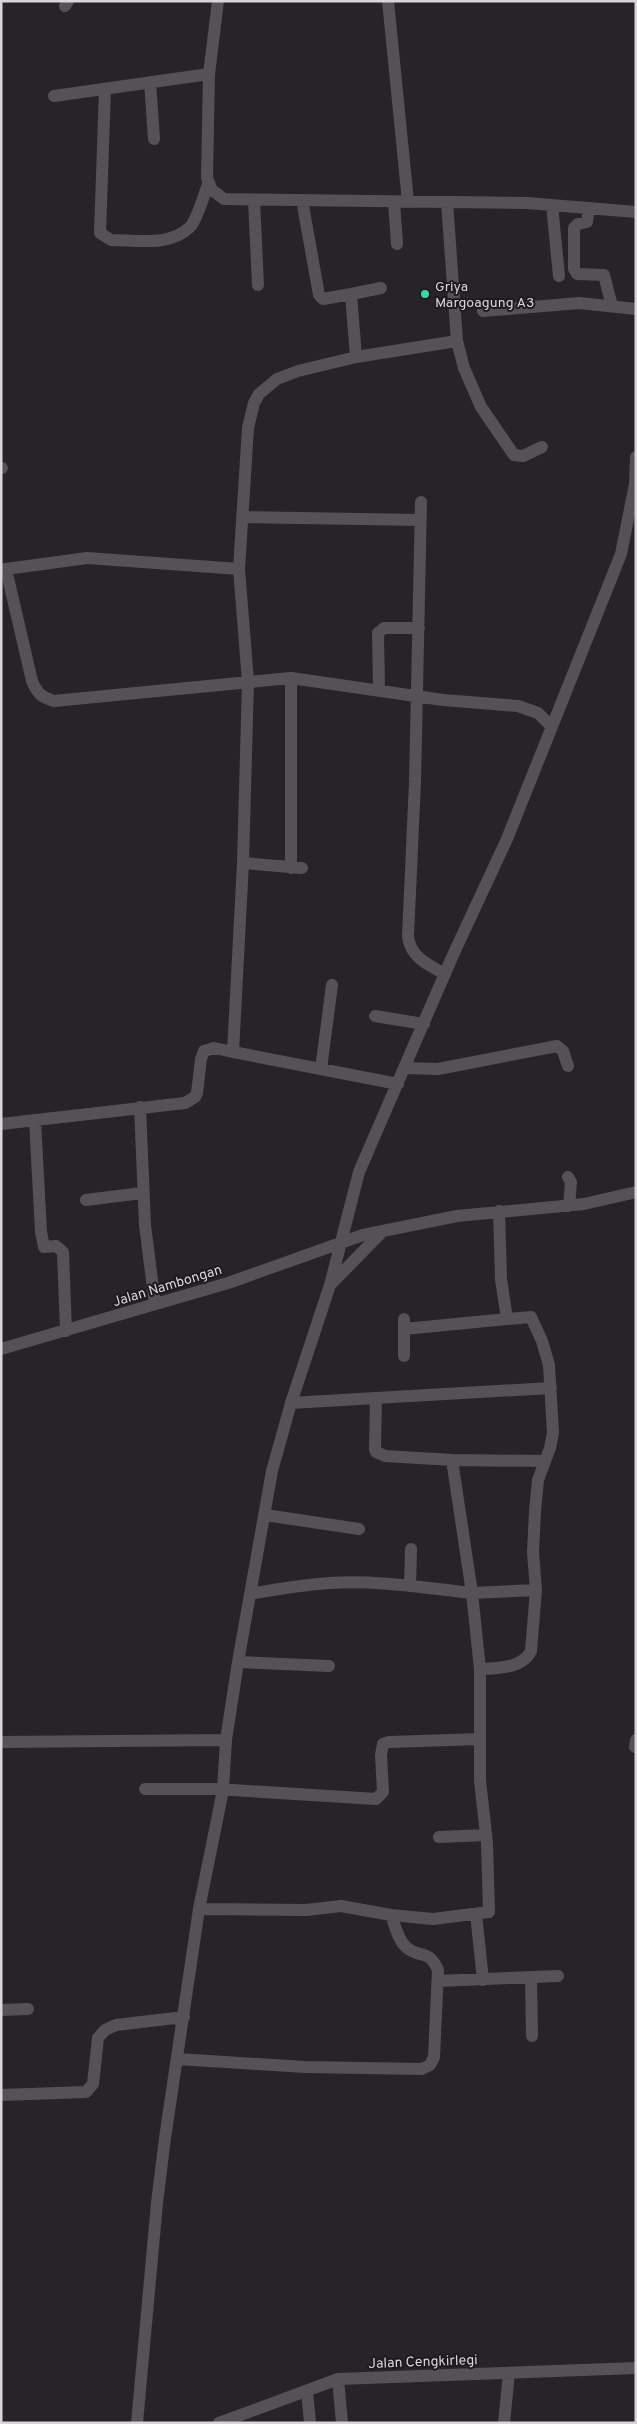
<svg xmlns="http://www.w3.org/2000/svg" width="637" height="2424" font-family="Overpass,sans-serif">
	<rect width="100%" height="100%" fill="#262427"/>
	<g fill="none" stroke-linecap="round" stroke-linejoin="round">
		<path stroke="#545255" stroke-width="12" d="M218 1 209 74 207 178 212 190 224 199 527 203 636 212
			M388 1 408 202
			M65 6 68 1
			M150 82 154 139
			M105 89 100 233 111 240C136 240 170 247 190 227 197 220 204 195 208 184
			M54 96 209 74
			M254 200 258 285
			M302 200 319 295 323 299 351 294 356 357
			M394 202 397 244
			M447 202 457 341 464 368 481 407 514 455 523 456 542 447
			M552 205 559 276
			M589 208 587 222 578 224 574 228V269L577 274 604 275 612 306
			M351 294 381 288
			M483 311 579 303 636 309
			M1 468H2
			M421 502 415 782 408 936C410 957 428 965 445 974
			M242 517 421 520
			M6 569 87 558 239 569
			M1 570 6 569 32 681C37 693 41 697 54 701L291 678 443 700 518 706 538 713 552 727
			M291 678V868
			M379 689 378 633 384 628H419
			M243 863 302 868
			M375 1016 424 1024
			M405 1068 438 1069 557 1046 563 1051 568 1066
			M321 1069 332 985
			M398 1084 233 1052 243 863 248 681 239 569 248 428 254 403 259 394 277 379 298 371 356 357 457 341
			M140 1107 145 1225 155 1304
			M35 1120 41 1232 44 1247 56 1246 63 1252 66 1331
			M1 1124 185 1103 195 1097 197 1093 201 1059 204 1051 214 1048 233 1052
			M568 1177 571 1182 569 1206
			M86 1200 142 1193
			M330 1285 382 1232
			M404 1329 507 1319
			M1 1349 228 1283 363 1235 457 1216 584 1204 636 1192
			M404 1356V1319
			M376 1398 551 1388
			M291 1403 376 1398 375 1449 376 1452 385 1456 452 1460 544 1461
			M452 1460 472 1593 536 1590
			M265 1515 359 1529
			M410 1586 411 1549
			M238 1662 329 1666
			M480 1669C497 1668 522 1669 531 1651L536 1590 533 1552 535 1511 538 1480 550 1448 553 1433 549 1365 542 1341 531 1317 507 1319 501 1279 499 1211
			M1 1742 226 1740
			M635 1747 636 1740
			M145 1789H216L376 1799 383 1792 381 1755 383 1744 389 1742 480 1739
			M439 1837 486 1835
			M199 1909 306 1910 341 1906 391 1915 433 1919 489 1912 487 1843 480 1781V1669L472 1593C426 1588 377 1580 330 1583 303 1585 277 1589 250 1594
			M476 1914 483 1980
			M531 1978 532 2036
			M438 1981 558 1976
			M1 2010 28 2009
			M178 2059 305 2067 422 2069 430 2065 434 2057 438 1970C428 1948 421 1959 407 1948 398 1940 395 1926 391 1915
			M1 2095 86 2092 93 2084 98 2038 105 2030 116 2025 184 2017
			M338 2379 342 2423
			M307 2391 310 2423
			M137 2423 157 2203 165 2138 199 1909 223 1790 226 1740 238 1662 272 1471 291 1403 330 1285 359 1172 453 955 507 839 621 554 635 484 636 457
			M219 2423 338 2379 636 2368
			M504 2423 509 2373"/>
	</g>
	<circle fill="#3dd4a3" stroke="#1d1b1e" stroke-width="2" cx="425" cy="294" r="5"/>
	<g text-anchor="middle" stroke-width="4" stroke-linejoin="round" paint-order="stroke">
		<g font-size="14" fill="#d8d6d9" stroke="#1d1b1e" text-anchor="start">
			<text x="435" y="291">Griya<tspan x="435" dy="16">Margoagung A3</tspan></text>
		</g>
		<g font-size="14" fill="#d8d6d9" stroke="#1d1b1e">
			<text transform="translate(167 1285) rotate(-17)" y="5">Jalan Nambongan</text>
			<text transform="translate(423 2361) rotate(-2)" y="5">Jalan Cengkirlegi</text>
		</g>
	</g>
	<rect width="637" height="2424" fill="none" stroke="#d8d6d9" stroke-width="5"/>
</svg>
